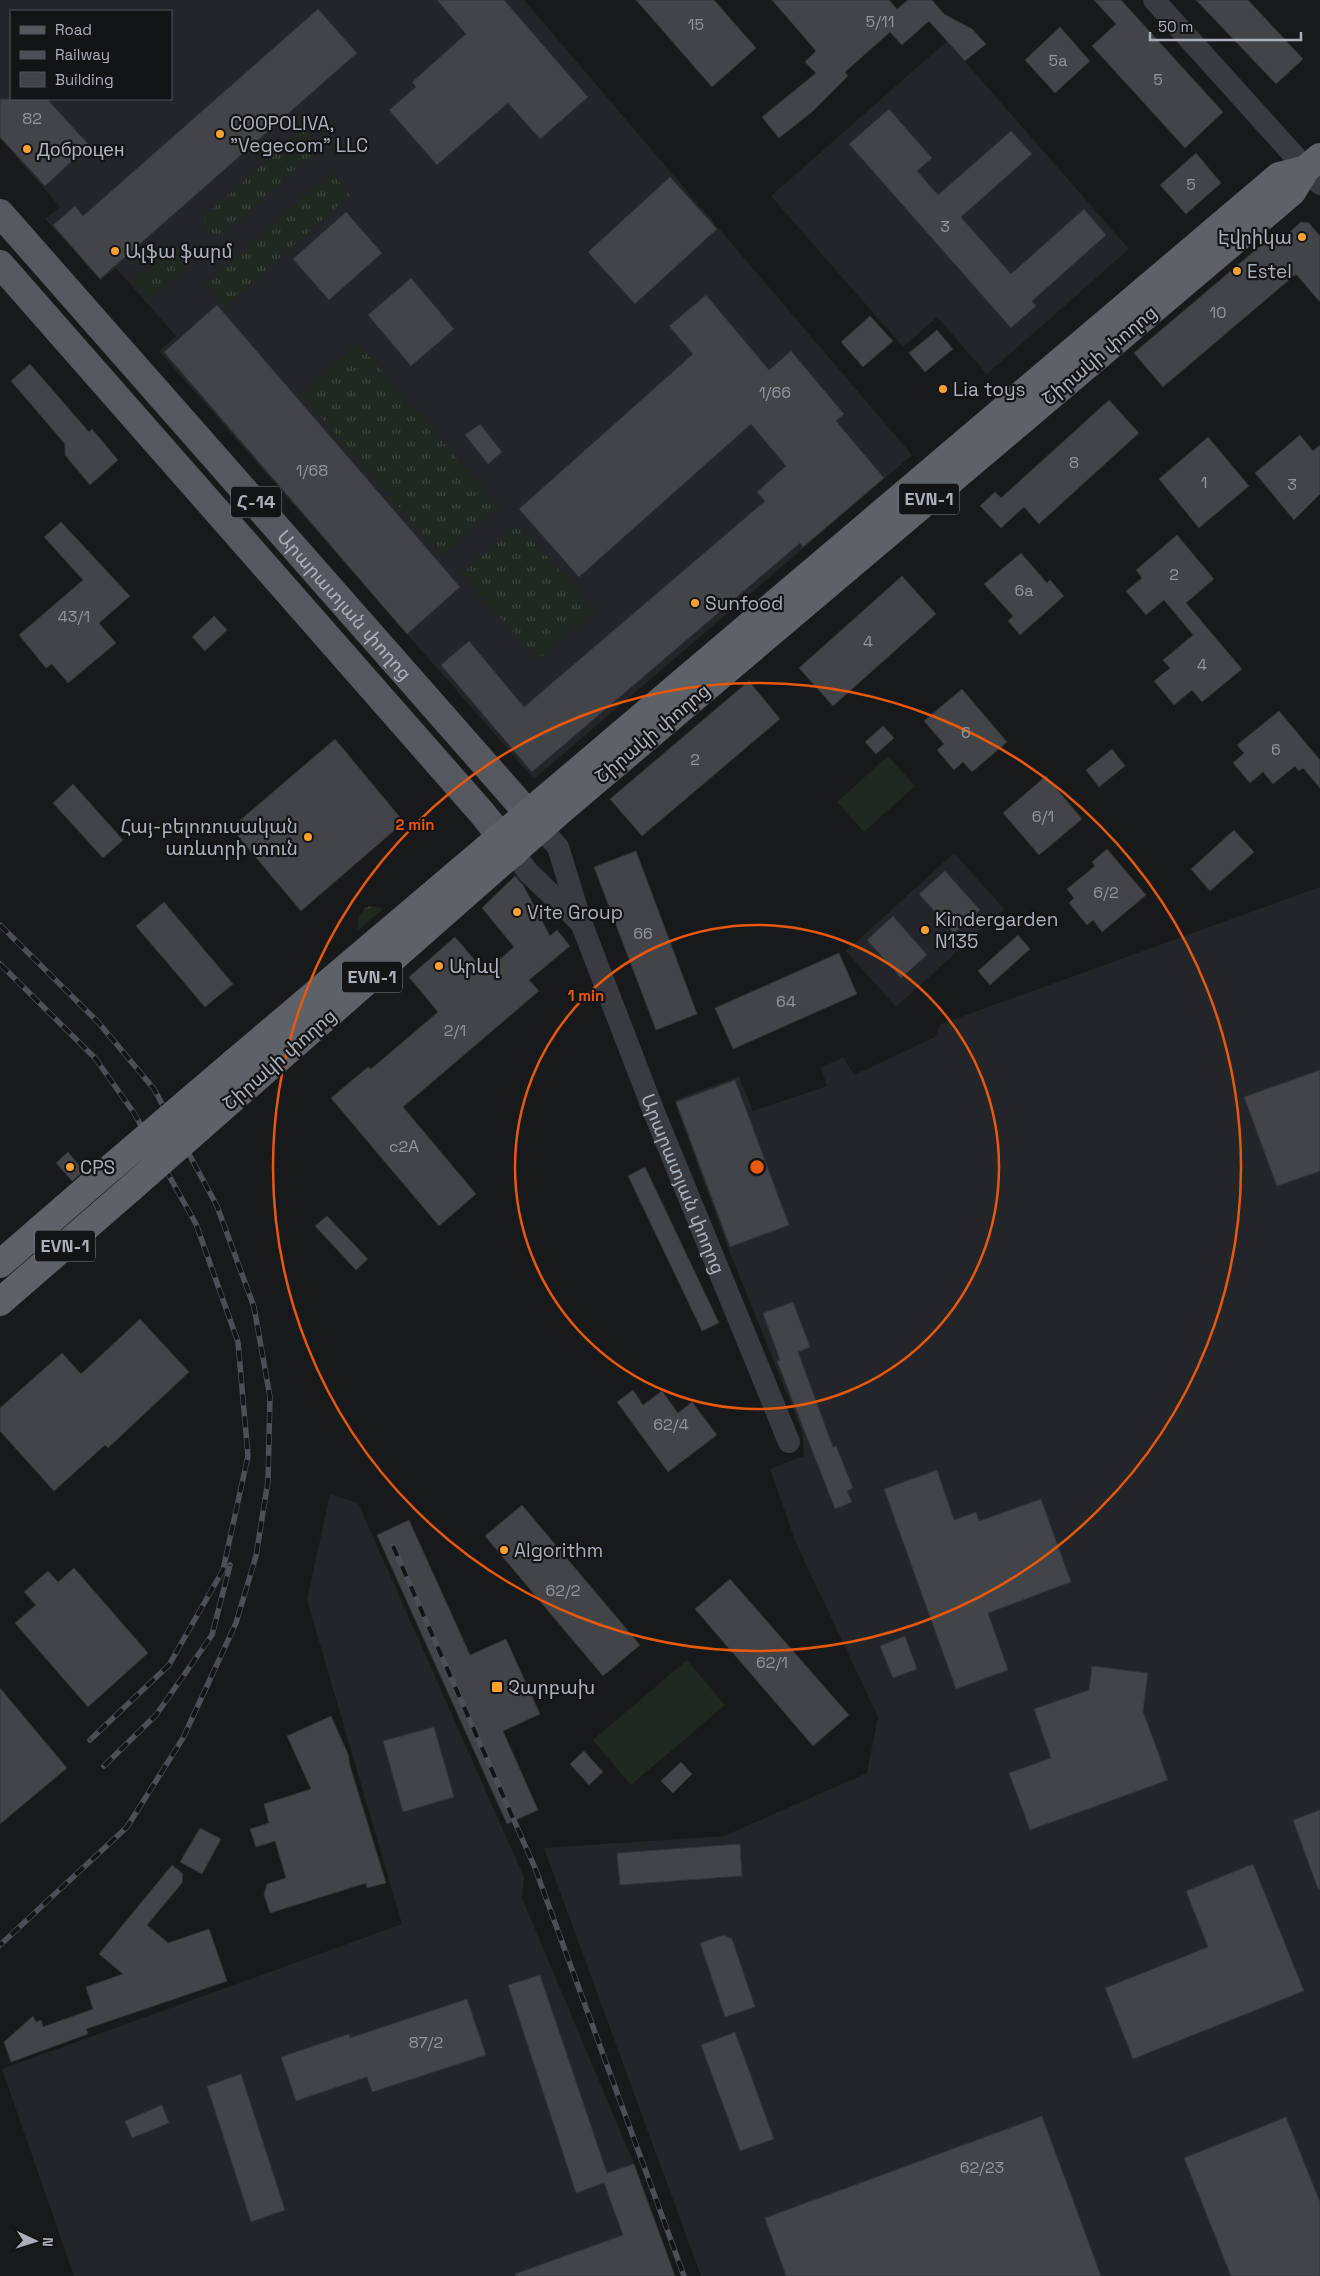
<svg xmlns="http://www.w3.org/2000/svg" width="1320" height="2276" font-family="'Space Grotesk','Noto Sans Armenian',sans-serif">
	<defs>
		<pattern id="grass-tufts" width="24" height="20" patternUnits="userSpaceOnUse" patternTransform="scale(1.25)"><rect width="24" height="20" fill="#202920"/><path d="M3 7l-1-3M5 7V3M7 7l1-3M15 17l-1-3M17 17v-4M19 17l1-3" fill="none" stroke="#3e463e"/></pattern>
	</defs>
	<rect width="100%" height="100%" fill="#18191b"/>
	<path fill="#242528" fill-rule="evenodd" d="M0 0H524L912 455 534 779 159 351 176 336 116 268 101 280 45 219 60 207 0 138ZM11 11H171V99H11Z
		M947 41 1129 249 987 374 937 317 903 347 771 196Z
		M954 853 1004 909 896 1007 846 951Z
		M1320 887V2276H701L544 1848 724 1836 867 1773 878 1717 796 1543 770 1469 804 1456 802 1431 728 1248 674 1100 739 1076 753 1111 827 1086 821 1068 843 1057 854 1075 935 1037 941 1024Z
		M330 1494 358 1503 524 1877 522 1898 634 2164 675 2276H74L2 2069 402 1924 307 1600Z"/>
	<path fill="url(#grass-tufts)" d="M302 129 319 148 226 231 217 235C206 233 202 225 206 215Z
		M331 173 350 195 225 306 206 284Z
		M174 245 190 263 150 298 134 281Z
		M358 344 498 506 441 555 301 394Z
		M518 524 594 610 538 660 462 574Z
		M371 906 383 909 358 930V918L365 908Z"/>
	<path fill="#202920" d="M888 756 915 786 864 832 837 802Z
		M687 1660 725 1705 631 1785 593 1740Z"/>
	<path fill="#424448" stroke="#323337" d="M437 0H504L588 97 540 139 508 103 437 165 389 110 416 87 412 82 466 34Z
		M636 0H714L756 48 712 87Z
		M772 0H889L897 9 908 0H932L944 14 972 29 986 44 965 61 929 21 902 45 890 32 845 72 848 76 812 112 779 138 762 117 816 73 805 62 816 51Z
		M1094 0H1121L1223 112 1185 148 1092 46 1116 24Z
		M1196 0H1248L1303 59 1276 84Z
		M318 9 357 53 100 279 53 225 75 206 83 216Z
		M1060 27 1090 61 1055 93 1025 60Z
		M0 99H47L89 145 45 186 0 137Z
		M889 109 932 158 917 171 938 195 1011 131 1032 154 961 217 1011 274 1084 209 1106 235 1032 301 1036 306 1011 328 849 144Z
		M1196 153 1221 183 1186 214 1160 185Z
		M670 177 717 229 635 304 588 252Z
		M346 212 382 253 329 300 293 259Z
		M1301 222 1309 223 1320 236V302L1296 274 1163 387 1134 353 1272 236 1277 243Z
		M411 278 454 329 411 366 368 315Z
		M706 295 769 370 791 351 844 414 836 421 884 478 803 547 800 543 532 772 441 665 469 641 524 707 765 501 757 492 786 466 751 424 579 577 519 509 693 354 669 326Z
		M217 305 460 587 407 634 164 352Z
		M870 316 893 341 863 367 841 342Z
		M937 330 953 349 925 372 909 353Z
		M30 364 89 432 92 429 118 460 90 485 65 455V444L11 381Z
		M1109 400 1139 433 1039 524 1024 507 1001 528 980 506 995 492 1001 498Z
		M480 424 502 452 488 464 465 435Z
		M1300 435 1313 451 1320 445V494L1294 520 1255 473Z
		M1208 437 1249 486 1199 528 1159 479Z
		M61 522 130 596 99 623 116 643 68 683 52 664 46 668 19 635 83 580 44 537Z
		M1177 535 1214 579 1186 603 1242 669 1202 702 1192 690 1174 705 1154 681 1170 668 1163 660 1193 635 1164 600 1146 615 1126 591 1142 578 1136 570Z
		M1021 553 1047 583 1050 580 1064 596 1020 635 1008 621 1013 616 984 584Z
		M902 576 936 614 833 706 799 668Z
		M214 616 227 630 205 651 192 637Z
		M749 681 780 719 642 836 610 799Z
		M962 689 1007 742 972 772 963 762 954 770 937 750 944 744 924 721Z
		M1279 711 1320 760V788L1303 768 1299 771 1295 766 1273 784 1263 772 1250 783 1233 763 1244 753 1237 745Z
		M883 726 894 738 876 754 865 742Z
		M335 739 404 822 301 911 231 828Z
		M1112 749 1125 766 1099 787 1086 770Z
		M1046 776 1082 819 1039 855 1003 813Z
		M73 784 123 840 103 858 53 803Z
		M1234 830 1254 852 1210 891 1191 869Z
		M1107 849 1146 895 1102 932 1093 920 1087 925 1069 903 1074 898 1067 889 1095 866 1092 862Z
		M636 851 697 1014 656 1030 594 867Z
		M945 871 980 910 954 933 919 894Z
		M515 876 523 885 550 936 557 930 570 946 529 980 539 991 403 1107 476 1194 439 1226 331 1098 368 1067 371 1069 438 1012 409 977 455 937 485 972 514 947 482 908Z
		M164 902 233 984 205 1007 136 926Z
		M893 916 927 955 901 978 867 940Z
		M1018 935 1030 949 990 985 978 971Z
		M839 953 857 994 733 1049 715 1008Z
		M1320 1070V1171L1277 1186 1244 1097Z
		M735 1080 789 1225 730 1247 676 1102Z
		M68 1152 84 1171 72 1181 56 1163Z
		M645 1167 719 1323 702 1331 628 1176Z
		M327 1216 368 1259 356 1270 315 1226Z
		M793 1302 810 1347 798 1352 833 1447 836 1446 853 1488 847 1491 852 1502 835 1509 777 1361 780 1360 763 1313Z
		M140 1319 189 1372 108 1448 105 1445 54 1491 0 1431V1408L62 1353 81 1374Z
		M633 1390 643 1405 662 1391 678 1413 692 1402 717 1435 668 1472 617 1402Z
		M937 1470 954 1520 976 1512 979 1521 1041 1499 1071 1582 988 1613 1008 1670 956 1689 884 1489Z
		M522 1505 640 1645 603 1676 485 1536Z
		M409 1520 470 1655 506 1639 540 1714 503 1731 538 1810 507 1824 377 1535Z
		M74 1568 148 1653 88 1707 15 1623 36 1605 24 1592 48 1571 58 1582Z
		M730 1579 849 1715 813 1746 695 1609Z
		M905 1636 917 1669 893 1678 880 1646Z
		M1092 1666 1148 1673 1143 1711 1168 1780 1030 1830 1009 1773 1051 1758 1034 1709 1089 1690Z
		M0 1688 67 1768 0 1824Z
		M331 1716 348 1754 350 1766 386 1883 367 1888 366 1883 270 1913 264 1895 267 1884 286 1878 275 1841 256 1847 250 1829 269 1823 264 1804 311 1789 287 1736Z
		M434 1727 454 1797 403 1812 383 1741Z
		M584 1751 603 1772 589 1785 570 1764Z
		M681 1762 692 1774 673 1793 661 1781Z
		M1320 1810V1889H1318L1293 1820Z
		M200 1828 221 1839 202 1874 180 1862Z
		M740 1844 742 1876 620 1885 617 1853Z
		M1253 1864 1304 1991 1133 2059 1105 1988 1208 1947 1186 1891Z
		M172 1865 183 1874 182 1883 147 1925 168 1943 209 1929 227 1981 86 2029 88 2034 11 2062 4 2042 33 2016 36 2022 41 2020 43 2027 93 2009 86 1987 123 1974 99 1954Z
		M724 1935 732 1939 755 2007 725 2017 700 1943Z
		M540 1975 607 2173 634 2164 675 2276H516L515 2274 623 2235 604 2183 576 2193 508 1985Z
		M467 1999 486 2055 372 2092 367 2077 296 2101 281 2057 349 2034 350 2038Z
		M735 2032 774 2139 740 2151 701 2045Z
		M241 2074 285 2210 251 2222 207 2086Z
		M162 2105 169 2123 132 2138 125 2121Z
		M1042 2116 1101 2276H786L765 2218Z
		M1286 2117 1320 2202V2276H1231L1184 2158Z"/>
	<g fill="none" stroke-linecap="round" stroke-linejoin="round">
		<g stroke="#393b40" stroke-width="22">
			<path d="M1154 0 1320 184"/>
			<path id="s1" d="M541 828 558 847 582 925 654 1112 789 1442"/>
			<path d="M514 853 528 872 580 922"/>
		</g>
		<g stroke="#55585f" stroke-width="28">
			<path id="s2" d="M0 213 541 828"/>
			<path d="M0 264 482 813 514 853"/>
		</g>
		<path stroke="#5d6168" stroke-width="28" d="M236 1061 1279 176 1306 169
			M252 1082 566 806 1292 192 1306 169 1320 157
			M0 1264 113 1166
			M0 1302 130 1189"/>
		<defs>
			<path id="rail" d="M0 925 98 1022 154 1089 217 1206 254 1307 270 1397 268 1481 256 1556 236 1623 183 1738 127 1827 0 1945
				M0 964 95 1058 134 1113 196 1224 238 1342 248 1456 223 1570 169 1665 90 1740
				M393 1546 535 1868 684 2276
				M104 1766 156 1715 212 1635 230 1565"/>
		</defs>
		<use href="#rail" stroke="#4c4f55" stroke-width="5.5"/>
		<use href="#rail" stroke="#131416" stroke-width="4" stroke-dasharray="11" stroke-linecap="butt"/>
		<path stroke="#5d6168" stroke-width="28" d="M113 1166 236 1061
			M130 1189 252 1082"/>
	</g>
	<g fill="none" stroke="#e8590c" stroke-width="2.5">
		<circle cx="757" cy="1167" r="242"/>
		<circle cx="757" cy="1167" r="484"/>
	</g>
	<g fill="#fca12f" stroke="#131416" stroke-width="2">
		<circle cx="220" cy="134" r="5"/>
		<circle cx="27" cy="149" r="5"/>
		<circle cx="1302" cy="237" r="5"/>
		<circle cx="115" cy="251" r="5"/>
		<circle cx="1237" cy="271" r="5"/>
		<circle cx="943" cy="389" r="5"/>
		<circle cx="695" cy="603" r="5"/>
		<circle cx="308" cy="837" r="5"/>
		<circle cx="517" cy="912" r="5"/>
		<circle cx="925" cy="930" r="5"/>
		<circle cx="439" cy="966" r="5"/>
		<circle cx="70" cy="1167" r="5"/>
		<circle cx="504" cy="1550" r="5"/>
		<rect x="491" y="1681" width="12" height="12" rx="2.5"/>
	</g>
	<g text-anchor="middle" stroke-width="4.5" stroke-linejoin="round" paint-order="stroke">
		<g font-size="16" fill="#90969e">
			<text x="880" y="27">5/11</text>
			<text x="696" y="30">15</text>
			<text x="1058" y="66">5a</text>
			<text x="1158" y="85">5</text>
			<text x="32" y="124">82</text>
			<text x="1191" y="190">5</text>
			<text x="945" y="232">3</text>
			<text x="1218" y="318">10</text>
			<text x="775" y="398">1/66</text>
			<text x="1074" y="468">8</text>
			<text x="312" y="476">1/68</text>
			<text x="1204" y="488">1</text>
			<text x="1292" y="490">3</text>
			<text x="1174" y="580">2</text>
			<text x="1024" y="596">6a</text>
			<text x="74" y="622">43/1</text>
			<text x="868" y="647">4</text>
			<text x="1202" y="670">4</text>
			<text x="966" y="738">6</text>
			<text x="1276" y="755">6</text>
			<text x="695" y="765">2</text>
			<text x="1043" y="822">6/1</text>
			<text x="1106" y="898">6/2</text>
			<text x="643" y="939">66</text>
			<text x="786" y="1007">64</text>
			<text x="455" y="1036">2/1</text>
			<text x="404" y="1152">c2А</text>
			<text x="671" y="1430">62/4</text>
			<text x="563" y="1596">62/2</text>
			<text x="772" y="1668">62/1</text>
			<text x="426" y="2048">87/2</text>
			<text x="982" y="2173">62/23</text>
		</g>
		<g fill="#131416" stroke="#7d828a" stroke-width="1">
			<rect x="899" y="483.5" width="60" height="31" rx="4"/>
			<rect x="231" y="486.5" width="50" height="31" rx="4"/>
			<rect x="342" y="961.5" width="60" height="31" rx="4"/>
			<rect x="35" y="1230.5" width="60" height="31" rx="4"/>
		</g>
		<g font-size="18" font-weight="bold" fill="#aab1bb">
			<text x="929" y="505">EVN-1</text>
			<text x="256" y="508">Հ-14</text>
			<text x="372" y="983">EVN-1</text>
			<text x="65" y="1252">EVN-1</text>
		</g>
		<g font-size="19" fill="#aab1bb" stroke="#131416" text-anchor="start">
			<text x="230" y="130">COOPOLIVA,<tspan x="230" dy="22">"Vegecom" LLC</tspan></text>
			<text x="37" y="156">Доброцен</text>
			<text x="1292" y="244" text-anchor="end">Էվրիկա</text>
			<text x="125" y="258">Ալֆա ֆարմ</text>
			<text x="1247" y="278">Estel</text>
			<text x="953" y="396">Lia toys</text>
			<text x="705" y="610">Sunfood</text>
			<text x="298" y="833" text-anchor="end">Հայ-բելոռուսական<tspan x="298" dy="22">առևտրի տուն</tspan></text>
			<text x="527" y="919">Vite Group</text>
			<text x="935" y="926">Kindergarden<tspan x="935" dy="22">N135</tspan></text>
			<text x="449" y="973">Արևվ</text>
			<text x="80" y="1174">CPS</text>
			<text x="514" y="1557">Algorithm</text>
			<text x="508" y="1694">Չարբախ</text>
		</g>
		<g font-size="19" fill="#aab1bb" stroke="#131416">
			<text transform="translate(1099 355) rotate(-40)" y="7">Շիրակի փողոց</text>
			<text dy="7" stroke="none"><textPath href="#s2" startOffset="522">Արարատյան փողոց</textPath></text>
			<text transform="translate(652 733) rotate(-40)" y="7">Շիրակի փողոց</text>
			<text transform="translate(279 1059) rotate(-41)" y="7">Շիրակի փողոց</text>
			<text dy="7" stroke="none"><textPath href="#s1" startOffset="385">Արարատյան փողոց</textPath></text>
		</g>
	</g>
	<circle cx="757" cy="1167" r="8" fill="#e8590c" stroke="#131416" stroke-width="2.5"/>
	<g font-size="15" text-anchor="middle" font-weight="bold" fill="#e8590c" stroke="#131416" stroke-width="4.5" stroke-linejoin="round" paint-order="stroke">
		<text x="415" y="830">2 min</text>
		<text x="586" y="1001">1 min</text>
	</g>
	<rect x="10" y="10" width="162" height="90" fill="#131416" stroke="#4f5358"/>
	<rect x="20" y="26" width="25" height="8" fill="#55585f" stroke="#4f5358"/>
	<text x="55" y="35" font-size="15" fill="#aab1bb">Road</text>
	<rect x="20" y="51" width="25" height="8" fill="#4c4f55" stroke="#4f5358"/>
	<text x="55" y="60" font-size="15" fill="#aab1bb">Railway</text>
	<rect x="20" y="72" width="25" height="15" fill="#424448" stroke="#4f5358"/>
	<text x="55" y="85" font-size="15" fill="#aab1bb">Building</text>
	<g transform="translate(35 2241) rotate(94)" stroke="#131416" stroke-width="4" paint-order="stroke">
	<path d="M0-4L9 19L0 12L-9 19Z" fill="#aab1bb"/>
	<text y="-8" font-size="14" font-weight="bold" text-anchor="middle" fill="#aab1bb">N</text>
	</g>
	<path d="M1150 32v8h151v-8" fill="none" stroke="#aab1bb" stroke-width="2.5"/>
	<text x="1158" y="32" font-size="15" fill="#aab1bb" stroke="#131416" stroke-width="4" paint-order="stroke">50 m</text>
</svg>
